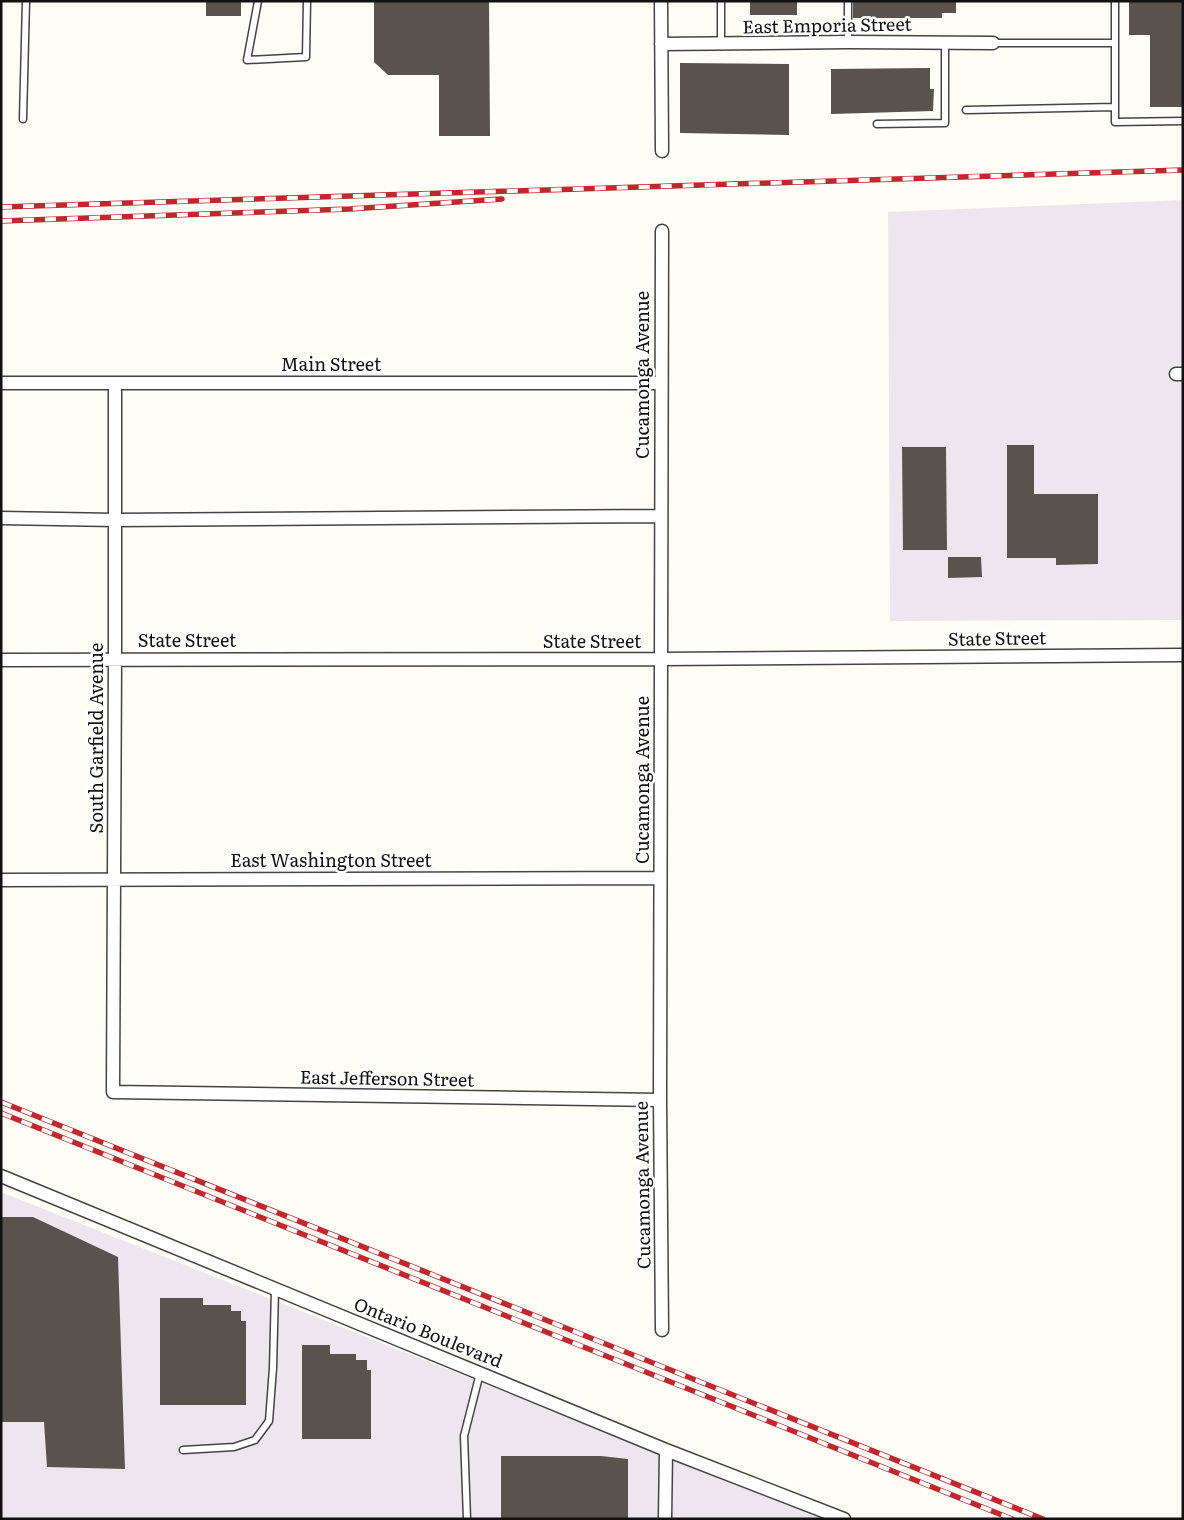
<svg xmlns="http://www.w3.org/2000/svg" width="1184" height="1520" font-family="Literata,serif">
	<rect width="100%" height="100%" fill="#fffdf5"/>
	<path fill="#eee6ef" d="M1183 200V620L890 621 888 212Z
		M1 1192 767 1496 826 1519H1Z"/>
	<path fill="#5a524d" d="M206 1H241V16H206Z
		M374 1H489L490 136H439V75H388L374 62Z
		M750 1H797V15H750Z
		M853 1H956V13H942V18H853Z
		M1129 1H1183V107H1150V35H1129Z
		M680 63 789 64V135L680 133Z
		M930 68V89H934L933 111 831 114V69Z
		M1007 445H1034V494H1098V564L1056 565V558H1007Z
		M902 447H946L947 550H903Z
		M948 557H981L982 577 948 578Z
		M1 1217H33L118 1257 125 1469 47 1467 44 1422H1Z
		M160 1298H203V1305H231V1311H241V1321H246V1405H160Z
		M302 1345H330V1354H356V1360H367V1370H371V1439H302Z
		M501 1456H601L628 1459V1519H501Z"/>
	<g fill="none" stroke-linecap="round" stroke-linejoin="round">
		<defs>
			<path id="service" d="M258 1 247 60 306 57 307 1
				M721 1V45
				M848 42V1
				M993 43H1115
				M1115 107V122L1183 121
				M966 110 1115 107V1
				M23 119 26 1
				M877 124 945 123V43
				M183 1450 234 1447 255 1440 269 1421 273 1368 275 1289
				M467 1519 464 1436 480 1373"/>
			<path id="minor" d="M661 1 662 151
				M661 44 848 42 993 43
				M662 231 660 1100 662 1330
				M1176 374H1183
				M1 383H661
				M115 383V659L113 1092 660 1100
				M1 518 115 520 660 516
				M1 660 660 659 1183 655
				M1 880 660 878
				M1 1176 666 1450 844 1519
				M665 1519 666 1450"/>
		</defs>
		<use href="#service" stroke="#444" stroke-width="9"/>
		<use href="#minor" stroke="#444" stroke-width="15"/>
		<use href="#service" stroke="#fff" stroke-width="6"/>
		<use href="#minor" stroke="#fff" stroke-width="12"/>
		<defs>
			<path id="rail" d="M1 207 1183 170
				M1 221 350 209 502 199
				M1 1102 1043 1519
				M1 1113 1012 1519"/>
		</defs>
		<use href="#rail" stroke="#c4262e" stroke-width="5.5"/>
		<use href="#rail" stroke="#fff" stroke-width="4" stroke-dasharray="11" stroke-linecap="butt"/>
	</g>
	<g text-anchor="middle" stroke-width="5" stroke-linejoin="round" paint-order="stroke">
		<g font-size="18" fill="#111" stroke="#fff">
			<text transform="translate(827 26) rotate(-1)" y="6">East Emporia Street</text>
			<text x="331" y="371">Main Street</text>
			<text transform="translate(643 375) rotate(-90)" y="6">Cucamonga Avenue</text>
			<text transform="translate(997 639) rotate(-1)" y="6">State Street</text>
			<text x="187" y="647">State Street</text>
			<text x="592" y="648">State Street</text>
			<text transform="translate(97 738) rotate(-90)" y="6">South Garfield Avenue</text>
			<text transform="translate(643 780) rotate(-90)" y="6">Cucamonga Avenue</text>
			<text x="331" y="867">East Washington Street</text>
			<text transform="translate(387 1079) rotate(1)" y="6">East Jefferson Street</text>
			<text transform="translate(643 1185) rotate(-91)" y="6">Cucamonga Avenue</text>
			<text transform="translate(428 1333) rotate(22)" y="6">Ontario Boulevard</text>
		</g>
	</g>
	<rect width="1184" height="1520" fill="none" stroke="#111111" stroke-width="5"/>
</svg>
